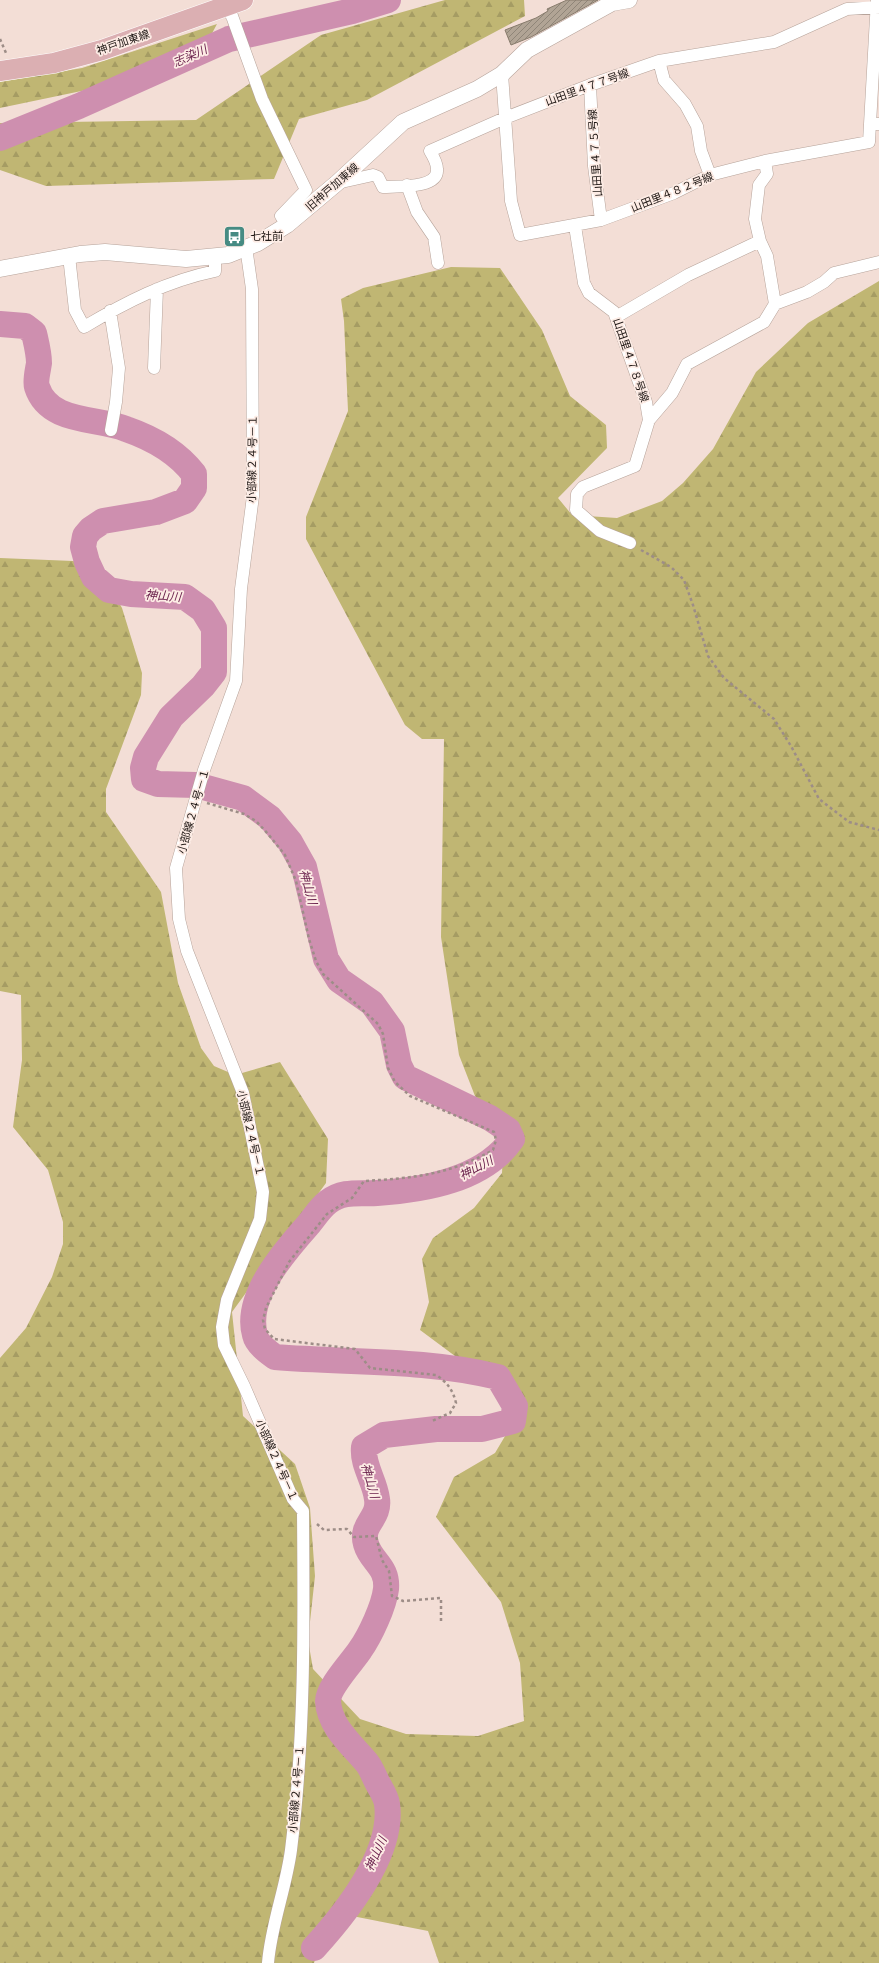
<svg xmlns="http://www.w3.org/2000/svg" width="879" height="1963" font-family="'Nunito Sans','Noto Sans JP',sans-serif">
	<defs>
		<pattern id="forest-firs" width="22" height="20" patternUnits="userSpaceOnUse"><rect width="22" height="20" fill="#c0b673"/><path d="M5 1l3.5 6h-7zM16 11l3.5 6h-7z" fill="#a59c63"/></pattern>
		<pattern id="building-hatch" width="6" height="6" patternUnits="userSpaceOnUse"><rect width="6" height="6" fill="#b1a495"/><path d="M-1 1l2-2M0 6l6-6M5 7l2-2" fill="none" stroke="#8f8578"/></pattern>
	</defs>
	<rect width="100%" height="100%" fill="#f3ded6"/>
	<path fill="url(#forest-firs)" d="M445 0H524L525 16 367 100 299 119 274 179 46 186 0 170V123L196 120 321 35Z
		M217 24 209 39 91 89 0 108V82L82 68Z
		M451 267 500 268 542 330 570 396 606 425 607 448 558 498 572 515 617 518 662 501 683 483 713 449 756 372 808 323 879 281V1963H439L428 1931 337 1913 319 1947 314 1963H0V1358L26 1328 52 1277 63 1244V1222L48 1170 13 1127 22 1060 21 995 0 991V558L73 561 95 567 110 587 122 608 142 673 141 695 106 789V812L161 892 178 983 201 1048 214 1066 235 1075 280 1062 328 1139 326 1183 232 1312 243 1416 295 1464 310 1508 315 1576 308 1640 313 1669 360 1719 406 1734 478 1736 524 1721 520 1663 501 1602 436 1517 454 1477 495 1453 517 1416 490 1382 420 1330 429 1302 422 1259 433 1238 474 1208 502 1173 503 1152 501 1131 475 1096 459 1055 441 937 444 739H422L405 725 306 539V517L348 411 344 321 341 299 363 288Z"/>
	<g fill="none" stroke-linecap="round" stroke-linejoin="round">
		<path stroke="#ce8faf" stroke-width="26" d="M0 138 79 106 229 39 352 11 388 0
			M0 324 25 326 34 333C36 342 39 353 39 363 38 370 35 381 37 387 49 424 97 417 126 429 152 438 178 453 194 474V488L185 501 156 512 103 521 91 529 85 536 83 547 87 562 94 577 109 590 131 594 185 597 203 610 214 628V672L203 686 171 717 146 757 143 768 144 779 158 784 196 785 243 798 270 818 290 842 304 867 326 959 339 980 372 1003 392 1031 399 1065 405 1077 490 1118 508 1130 512 1139C484 1180 424 1190 377 1193 360 1194 343 1190 328 1202 320 1208 314 1218 308 1225 285 1251 244 1297 255 1335 257 1344 268 1352 275 1357 349 1363 426 1359 498 1377L515 1406 513 1421 482 1429H436L384 1435 364 1447C362 1465 375 1481 377 1499 380 1519 360 1524 366 1544 371 1562 388 1566 386 1589 384 1606 370 1636 360 1650 353 1661 328 1687 328 1701 329 1726 352 1745 367 1763 371 1768 374 1776 377 1782 380 1788 386 1796 387 1804 394 1853 345 1914 314 1948"/>
	</g>
	<path fill="url(#building-hatch)" stroke="#877b6c" d="M567 0H598L531 37 511 45 505 30 536 18 548 11 547 9Z"/>
	<g fill="none" stroke-linecap="round" stroke-linejoin="round">
		<defs>
			<path id="minor" d="M221 2 232 16 262 99 306 190 281 216 287 225
				M659 61 664 80 685 104 697 126 701 151 710 175
				M502 74 511 201 520 235 601 220 674 193 710 175 765 161 869 142 870 124H879
				M590 85 594 166 601 220
				M870 124 877 0
				M337 183 373 175 378 177 383 187C397 186 439 189 437 169 437 163 433 156 430 151L505 118 590 85 659 61 774 42 847 9 879 7
				M407 185 417 212 434 237 438 263
				M575 226 584 283 589 293 614 312 646 402 649 420 635 466 583 487 577 494 576 510 600 531 630 543
				M246 247 252 289 253 496 241 589 236 681 204 770 176 868 179 919 187 951 243 1093 263 1192 260 1219 227 1300 222 1327 224 1345 244 1386 293 1499 303 1511C304 1625 305 1737 291 1850 286 1888 271 1925 268 1963
				M69 256 75 310 84 327C126 302 167 281 215 271V257
				M775 304 807 292 824 282 834 273 879 262
				M110 311 119 368 116 402 111 430
				M616 317 688 275 760 241
				M154 368 157 289
				M649 420 672 393 687 364 764 322 775 304 767 256 760 241 755 219 759 185 767 174 765 161"/>
			<path id="tertiary" d="M0 269 80 254 105 252 186 259 228 255 258 243 287 225 337 183 403 122 477 89 502 74 527 50 612 3 629 0"/>
			<path id="primary" d="M0 71 54 63 102 50 243 0"/>
		</defs>
		<use href="#minor" stroke="#b6a39a" stroke-width="13"/>
		<use href="#tertiary" stroke="#b6a39a" stroke-width="17"/>
		<use href="#primary" stroke="#fff" stroke-width="21"/>
		<path stroke="#9d8d87" stroke-width="2.5" stroke-dasharray="3 3" stroke-linecap="butt" d="M0 39 6 53
			M641 550 671 567 684 580 693 605 708 656 724 678 774 719 791 746 819 799 849 822 879 830
			M207 803 244 814 256 821 268 834 285 855 296 881 309 939 316 961 323 974 378 1024 383 1034 388 1068 395 1082 410 1096 494 1132 496 1140 493 1150C449 1175 413 1178 364 1181L352 1198 327 1214 289 1262 266 1308 263 1320 265 1329 274 1339 355 1349 370 1368 436 1375C447 1382 453 1390 456 1403L450 1413 432 1421
			M317 1524 324 1530 347 1529 354 1537 376 1536 382 1560 389 1571 392 1596 403 1601 441 1598V1622"/>
		<use href="#minor" stroke="#fff" stroke-width="12"/>
		<use href="#tertiary" stroke="#fff" stroke-width="16"/>
		<use href="#primary" stroke="#dbafb2" stroke-width="20"/>
	</g>
	<defs>
		<symbol id="bus-square" viewBox="-11 -11 22 22"><rect x="-9" y="-9" width="18" height="18" rx="4" fill="#468b83" stroke="#fdece5"/><path d="M-5-6H5V4H4V6H2V4H-2V6H-4V4H-5ZM-3.5-4V0h7V-4ZM-3.5 1.2v1.5H-2V1.2ZM2 1.2v1.5H3.5V1.2Z" fill="#fff"/></symbol>
	</defs>
	<g fill-rule="evenodd">
		<use href="#bus-square" x="222" y="224" width="25" height="25"/>
	</g>
	<g text-anchor="middle" stroke-width="3.5" stroke-linejoin="round" paint-order="stroke">
		<g font-size="11" fill="#1e1714" stroke="#fdece5">
			<text transform="translate(123 42) rotate(-19)" y="4">神戸加東線</text>
			<text transform="translate(587 87) rotate(-20)" y="4">山田里４７７号線</text>
			<text transform="translate(595 153) rotate(-94)" y="4">山田里４７５号線</text>
			<text transform="translate(332 187) rotate(-41)" y="4">旧神戸加東線</text>
			<text transform="translate(672 192) rotate(-22)" y="4">山田里４８２号線</text>
			<text transform="translate(631 360) rotate(71)" y="4">山田里４７８号線</text>
			<text transform="translate(252 459) rotate(-89)" y="4">小部線２４号－１</text>
			<text transform="translate(193 811) rotate(-74)" y="4">小部線２４号－１</text>
			<text transform="translate(251 1133) rotate(77)" y="4">小部線２４号－１</text>
			<text transform="translate(277 1460) rotate(66)" y="4">小部線２４号－１</text>
			<text transform="translate(296 1789) rotate(-85)" y="4">小部線２４号－１</text>
		</g>
		<g font-size="11" fill="#1e1714" stroke="#fdece5" text-anchor="start">
			<text x="250" y="240">七社前</text>
		</g>
		<g font-size="12" font-style="italic" fill="#681e4a" stroke="#fdece5">
			<text transform="translate(190 56) rotate(-24)" y="4">志染川</text>
			<text transform="translate(163 596) rotate(4)" y="4">神山川</text>
			<text transform="translate(308 887) rotate(75)" y="4">神山川</text>
			<text transform="translate(476 1168) rotate(-28)" y="4">神山川</text>
			<text transform="translate(370 1481) rotate(74)" y="4">神山川</text>
			<text transform="translate(376 1854) rotate(-66)" y="4">神山川</text>
		</g>
	</g>
</svg>
